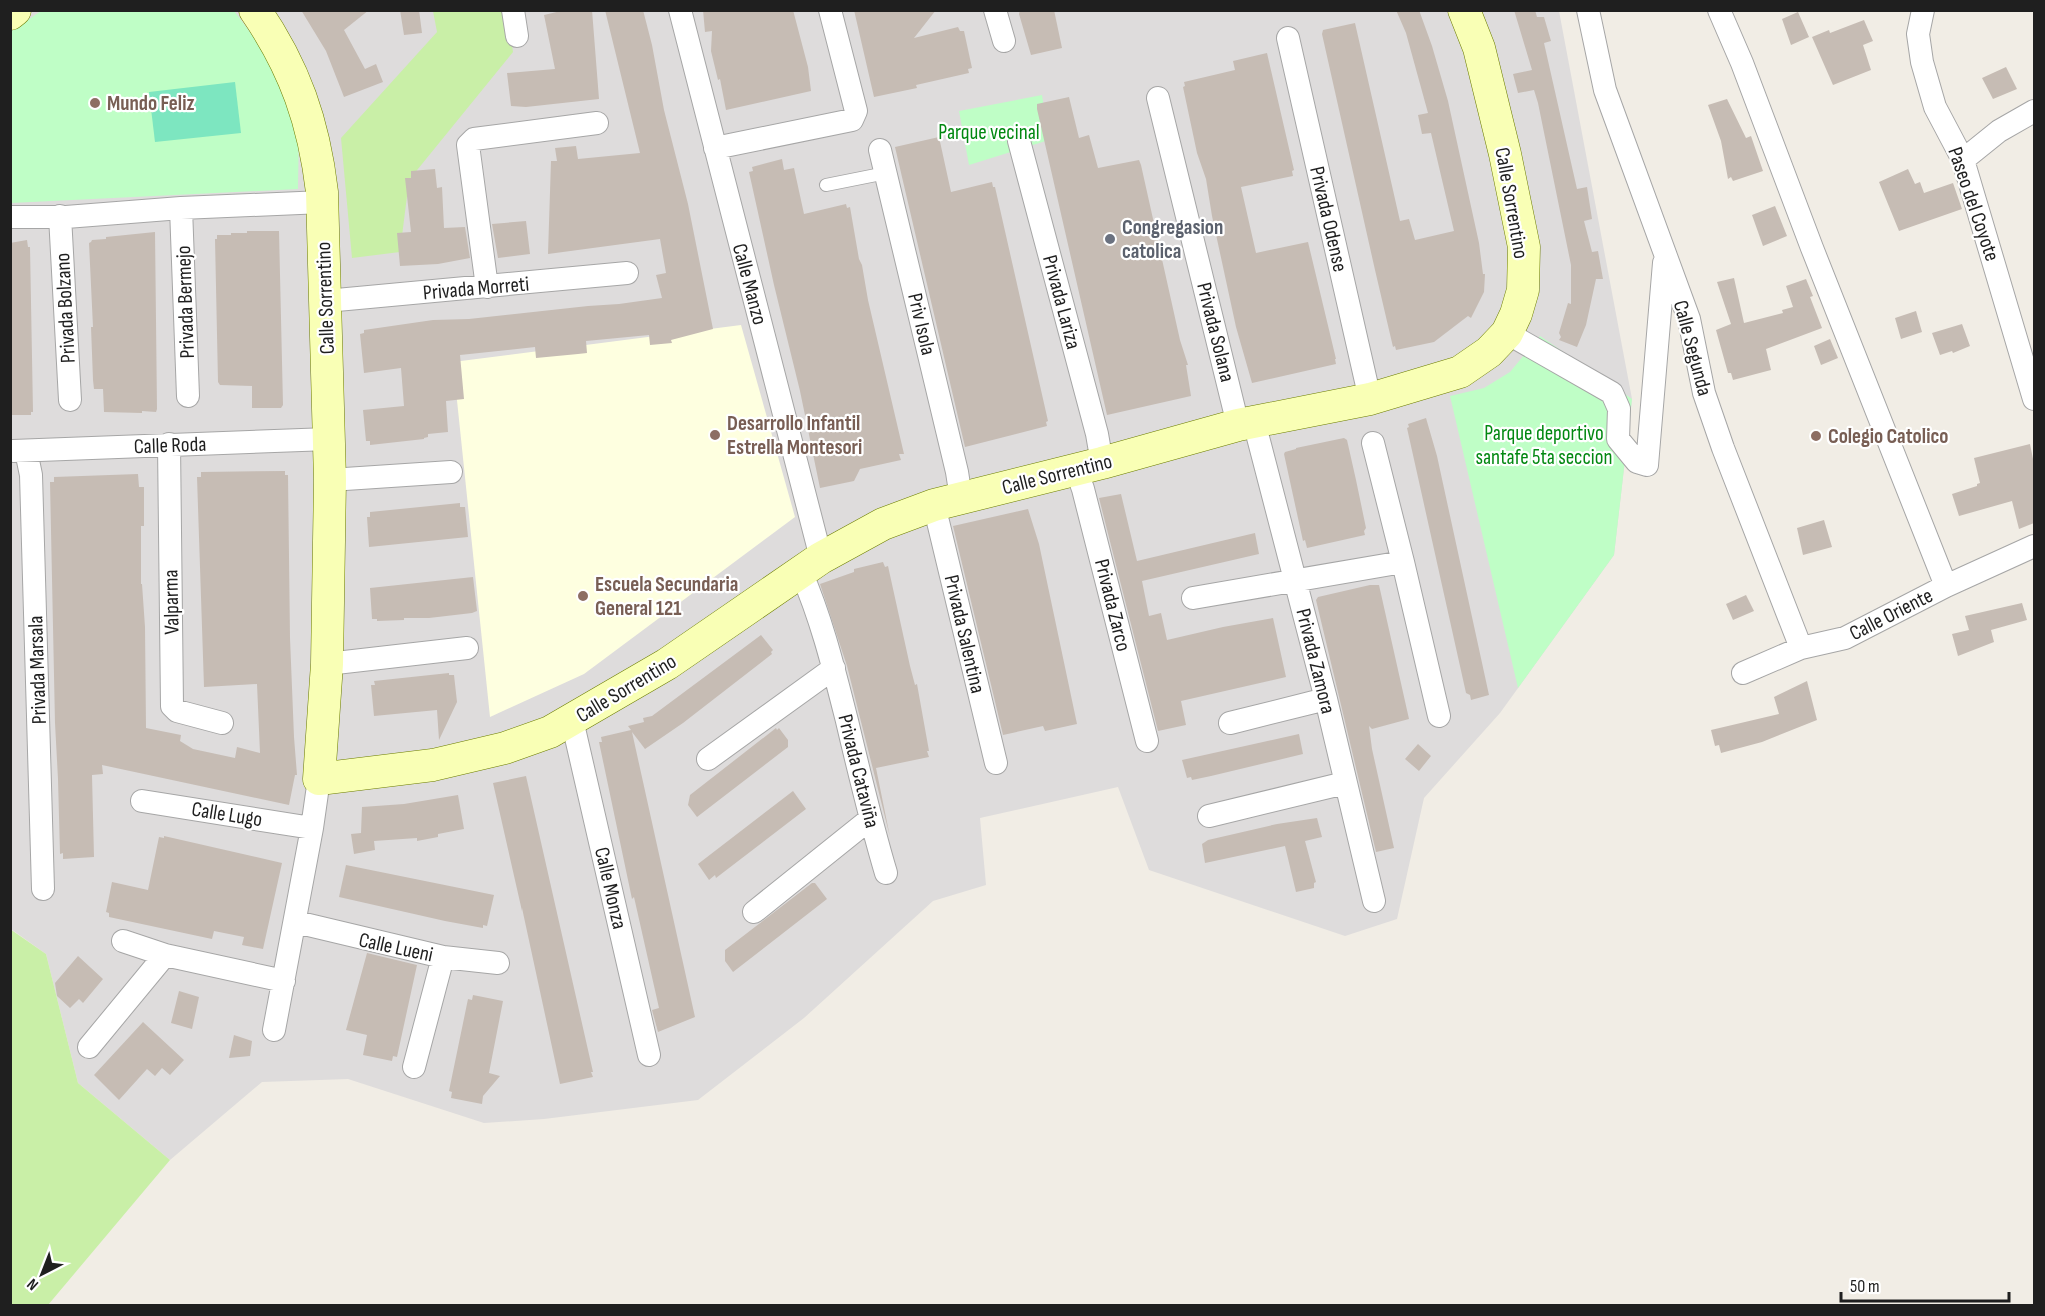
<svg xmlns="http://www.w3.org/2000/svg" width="2045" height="1316" font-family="'Sofia Sans Condensed',sans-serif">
	<rect width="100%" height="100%" fill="#f1ede5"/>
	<path fill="#dedcdc" d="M11 11H1559L1632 399 1614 555 1500 713 1424 798 1397 919 1345 936 1149 870 1118 787 980 818 986 885 933 901 804 1018 698 1100 544 1119 484 1123 348 1079 262 1082 170 1160 78 1083 46 954 11 929Z"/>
	<path fill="#feffe0" d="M741 325 795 517 584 674 490 717 453 362Z"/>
	<path fill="#c9efa7" d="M433 11H507L513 52 409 180 400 252 352 258 341 138 437 32Z
		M10 929 46 954 78 1083 170 1160 48 1305H11Z"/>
	<path fill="#bffec6" d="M41 11H234C257 40 286 83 296 119 300 135 298 172 298 189L11 203 10 32Z
		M1042 95 1049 140 969 165 959 111Z
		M1540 336 1632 399 1614 555 1518 688 1450 396 1484 388 1510 372Z"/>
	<path fill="#7de6c0" d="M235 82 241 133 155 142 149 92Z"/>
	<path fill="#c6bcb4" d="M301 10H369L344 30 365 69 376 64 383 82 344 97 326 51Z
		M400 10H419L422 33 404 35Z
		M565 10H592L599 99 526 107 511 106 507 73 555 69 544 15Z
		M605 10H643L652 45 664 110 688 204 713 329 671 340 672 343 650 345 649 335 586 341 587 353 578 354 536 358 535 347 460 355 464 399 446 401 448 432 428 434V437L424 438V439L370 445V441H366L363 410 404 406 401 368 364 373 360 334 364 333V330L433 320 469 319 588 306 619 304 662 298 656 275 666 273 660 239 548 254 551 161H557L555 148 576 146 578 159 640 153Z
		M703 10H793L808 67 811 91 726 110 720 79 718 80 711 51 712 31 705 32Z
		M854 10H936L914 38 958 27 960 31H964L972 68 968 69 969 73 916 85 917 88 874 97Z
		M1020 10H1054L1062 48 1031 55 1019 14Z
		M1396 10H1419L1432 46 1448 101 1479 243 1483 274H1485L1484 292 1471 318 1468 316 1434 342 1396 350 1395 346 1393 347 1375 270 1322 34 1323 30 1355 23 1400 221 1409 219 1415 240 1454 231 1431 133 1422 134 1418 115 1428 113 1406 33Z
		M1514 10H1535L1537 17H1544L1551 41 1544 43 1577 189 1587 187 1592 219 1584 221 1592 252 1598 251 1603 279H1596L1586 325 1577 347 1559 340 1561 337 1559 333 1568 303 1571 304V265L1538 103 1534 90 1518 93 1513 74 1532 70Z
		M1798 12 1809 37 1791 45 1782 19Z
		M1864 20 1873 41 1863 45 1871 70 1833 85 1812 37 1829 30 1830 33Z
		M1267 53 1294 170 1292 171 1293 176 1241 187 1256 253 1308 242 1336 359H1335L1336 364 1252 383 1236 327 1212 216 1206 179 1197 153 1183 87 1185 86 1184 82 1235 70 1233 61Z
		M2006 67 2017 89 1993 99 1982 78Z
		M1069 97 1079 138 1089 135 1098 168 1139 160 1141 165 1180 340 1188 365H1186L1191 396 1107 415 1037 109V104Z
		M1727 99 1746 138 1751 136 1763 171 1733 181 1731 177 1728 179 1721 141 1708 105Z
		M939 137 951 192 992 182 993 187H995L1048 421 1046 422 1047 426 965 447 895 147Z
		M782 159 784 170 794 168 804 214 846 204 847 208 850 207 859 259 862 265 868 300 904 454H899L901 460 860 469 854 481 820 488 800 391 774 285 749 172 753 171 752 167Z
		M435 169 437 188 442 187 444 228 465 227 470 258 438 264 400 266 397 233 411 232 405 178H411V171Z
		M1908 169 1915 184 1920 182 1924 193 1953 183 1962 209 1899 231 1879 182Z
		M1775 206 1787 236 1763 246 1752 215Z
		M526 221 530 254 498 258 492 224Z
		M247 231H279L283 405 281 408H252V386L220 385 218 382 215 239H217V235H231V233H247Z
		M155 232 157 409 156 412 142 411V413L104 412 103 389H94L93 380 91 327H93L89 243 91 242 92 240 106 239V237Z
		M27 240 28 247H30L33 412H31V415H10V243Z
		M1734 278 1744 323 1783 313 1782 310 1793 307 1786 286 1806 279 1813 296 1810 297 1822 328 1766 349 1771 370 1733 380 1731 373H1728L1716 330 1731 324 1717 282Z
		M1916 311 1922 332 1901 339 1895 318Z
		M1962 324 1970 346 1953 353 1952 351 1940 355 1932 333Z
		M1830 339 1838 358 1821 365 1814 346Z
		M1426 418 1437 456 1489 695 1471 700 1470 695 1466 693 1407 428 1409 427 1408 424Z
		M1344 438 1347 440 1356 480 1366 528 1364 531 1365 535 1307 548 1305 540 1303 541 1284 454 1285 452 1296 449V448Z
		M2030 444 2034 464V523L2019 529 2012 501 1959 516 1952 494 1977 486V484L1980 483 1974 458Z
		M285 471V475H288L290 638 294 737 297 775H295L289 805 102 765 103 774 92 775 94 857 63 859V853L60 854 58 779 55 723 50 482H54V477L138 474 139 487H144V526H141V584H142L145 627 146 728 181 735 180 741 193 749 235 758 237 747 260 753 257 684 204 687 197 477H201V472Z
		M1121 494 1137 561 1255 533 1259 554 1142 581 1149 616 1161 613 1167 640 1223 627 1273 618 1286 677 1181 701 1186 725 1158 731 1099 498Z
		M460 503V507H465L468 537 369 547 367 517H370V512Z
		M1028 509 1039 544 1077 724 1045 731 1043 726 1003 735 953 526Z
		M1824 520 1832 547 1803 555 1797 528Z
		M883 562 885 567 888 566 910 666 915 685 917 684 929 751H927L929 757 876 768 890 837 847 666 820 584 854 572V569Z
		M473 577 477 611 472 613 429 618H404V620L377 621V619H372L370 588Z
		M1370 585H1379L1409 719 1372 729 1369 726 1372 749 1394 848 1376 852 1316 600 1318 597Z
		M1746 595 1754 611 1733 620 1726 604Z
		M2022 603 2027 620 1991 630 1994 642 1958 656 1952 634 1969 630 1965 616Z
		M761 635 773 650 771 652 772 654 683 723 645 749 632 732 695 1017 658 1032 652 1010 659 1008 634 897 632 899 599 742H602L601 737 631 730 628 726 644 722 643 718 652 716Z
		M449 673V675H454L457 702 439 740 437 710 374 716 371 685H375L374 681Z
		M1807 681 1817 720 1762 742 1721 753 1719 745 1715 746 1711 730 1779 714 1774 697Z
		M776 728 777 730 779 728 788 740V747L697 817 688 805 690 795Z
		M1299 734 1303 754 1211 776 1192 780 1191 777 1187 778 1182 760Z
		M1418 744 1431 756 1419 771 1405 759Z
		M526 776 593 1072H591L593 1077 560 1084 522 908V911L493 783Z
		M793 791 806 809 716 878 715 875 709 880 698 864Z
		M458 795 464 829 438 834V837L417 841V838L374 841 375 850 354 854 351 834 361 833 362 807 404 804Z
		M1317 818 1322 837 1305 841 1316 882 1314 883V888L1296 892 1285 846 1205 863 1202 844 1208 840 1277 824Z
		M164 836 282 863 263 949 242 945 244 937 214 931 212 939 109 917V913L106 912 112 882 148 890 159 837 164 838Z
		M346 865 494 895 487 926 483 925V928L445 921 339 897Z
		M812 883H815L827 899 733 972 725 961V950Z
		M367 953 417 965 397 1057 393 1056 392 1061 363 1055 367 1035 346 1030Z
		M78 956 103 979 83 1003 79 999 70 1008 57 996 55 983Z
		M179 991 199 997 192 1029 171 1023Z
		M473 995 503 1001 489 1073 500 1076 483 1096 482 1104 451 1098 452 1092 449 1091 468 999 472 1000Z
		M143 1022 184 1060 170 1075 162 1068 155 1076 147 1069 119 1100 94 1075Z
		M234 1035 252 1041 250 1056 229 1058Z"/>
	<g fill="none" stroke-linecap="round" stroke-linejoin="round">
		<defs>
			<path id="lane" d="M826 185 886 173"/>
			<path id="street" d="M513 10 517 36
				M680 10 821 558
				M995 10 1004 41
				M1588 10 1605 90 1689 319 1704 393 1723 448 1801 648
				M1719 10 1742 63 1812 248 1946 586
				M1923 10 1918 34 1922 62 1935 107 1963 160 2034 399
				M1288 38 1370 399
				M1158 98 1238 425
				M1019 141 1097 434 1102 463
				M715 148 852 120 856 111 830 10
				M880 150 957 472 961 498
				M1963 160 1999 131 2034 111
				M181 208 188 396
				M60 216 70 400
				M10 217H66L181 208 323 202
				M487 287 468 145 474 139 597 123
				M326 301 627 273
				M1507 333 1612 393 1619 409 1618 439 1637 462 1647 465 1664 263
				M1254 422 1326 699 1374 901
				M1373 443 1403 562 1439 716
				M169 444 172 706 177 711 222 723
				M13 451 329 439
				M26 451 31 475 43 889
				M1076 469 1083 489 1147 741
				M330 480 451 472
				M934 505 996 763
				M801 572C822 620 834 670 847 721 859 772 871 823 886 873
				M1193 598 1403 562
				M327 664 467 648
				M1743 673 1801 648 1845 638 1946 586 2034 546
				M572 720 649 1055
				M1230 723 1326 699
				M708 759 834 668
				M142 801 312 828
				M1209 816 1345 783
				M754 912 870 819
				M296 922 443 957 498 963
				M123 941 165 955 284 981
				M274 1030 312 828 319 779
				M89 1047 165 955
				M414 1067 443 957"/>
			<path id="secondary" d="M255 10C295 68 314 123 322 192L330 480 327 664 319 779 433 765 505 748 550 732 667 664 821 558 883 524 934 505 1102 463 1238 425 1370 399 1460 372 1489 352 1507 333 1516 314 1523 290 1524 247 1505 154 1479 48 1464 10
				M10 14 15 10"/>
		</defs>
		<use href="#lane" stroke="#a6a6a6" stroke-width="14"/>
		<use href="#street" stroke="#a6a6a6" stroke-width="24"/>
		<use href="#secondary" stroke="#6c7d00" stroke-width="33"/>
		<use href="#lane" stroke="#fff" stroke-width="12"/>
		<use href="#street" stroke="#fff" stroke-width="22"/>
		<use href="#secondary" stroke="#f9ffb5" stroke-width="32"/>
	</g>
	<g fill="#8d6e63" stroke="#fff" stroke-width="2">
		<circle cx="95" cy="103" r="6"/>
		<circle cx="715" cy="435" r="6"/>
		<circle cx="1816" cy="436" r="6"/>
		<circle cx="583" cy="596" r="6"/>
	</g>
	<circle fill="#6b7280" stroke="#fff" stroke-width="2" cx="1110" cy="239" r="6"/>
	<g text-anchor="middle" stroke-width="4.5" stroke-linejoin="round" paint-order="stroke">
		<g font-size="21" font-weight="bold" fill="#785e54" stroke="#fff" text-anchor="start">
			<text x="107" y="110">Mundo Feliz</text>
			<text x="727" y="430">Desarrollo Infantil<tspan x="727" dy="24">Estrella Montesori</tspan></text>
			<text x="1828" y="443">Colegio Catolico</text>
			<text x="595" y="591">Escuela Secundaria<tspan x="595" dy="24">General 121</tspan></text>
		</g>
		<g font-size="21" fill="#028811" stroke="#fff">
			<text x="989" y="139">Parque vecinal</text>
			<text x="1544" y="440">Parque deportivo<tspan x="1544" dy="24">santafe 5ta seccion</tspan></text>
		</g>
		<g font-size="21" fill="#1f1f1f" stroke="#fff">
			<text transform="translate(1512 203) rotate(80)" y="7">Calle Sorrentino</text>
			<text transform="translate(1974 204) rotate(71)" y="7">Paseo del Coyote</text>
			<text transform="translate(1329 219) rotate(77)" y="7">Privada Odense</text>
			<text transform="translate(750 284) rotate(75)" y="7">Calle Manzo</text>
			<text transform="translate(476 288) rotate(-5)" y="7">Privada Morreti</text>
			<text transform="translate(325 298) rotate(-92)" y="7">Calle Sorrentino</text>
			<text transform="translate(185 302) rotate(-92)" y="7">Privada Bermejo</text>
			<text transform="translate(1062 302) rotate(75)" y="7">Privada Lariza</text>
			<text transform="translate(65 308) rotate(-93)" y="7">Privada Bolzano</text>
			<text transform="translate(922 324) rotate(77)" y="7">Priv Isola</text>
			<text transform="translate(1216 332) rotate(76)" y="7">Privada Solana</text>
			<text transform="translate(1693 348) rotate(75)" y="7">Calle Segunda</text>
			<text transform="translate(170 445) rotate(-2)" y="7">Calle Roda</text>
			<text transform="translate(1057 474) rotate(-14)" y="7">Calle Sorrentino</text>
			<text transform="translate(171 602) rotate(-91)" y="7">Valparma</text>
			<text transform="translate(1113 605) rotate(76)" y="7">Privada Zarco</text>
			<text transform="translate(1891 614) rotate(-27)" y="7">Calle Oriente</text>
			<text transform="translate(965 634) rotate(77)" y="7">Privada Salentina</text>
			<text transform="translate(1316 661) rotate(76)" y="7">Privada Zamora</text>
			<text transform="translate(37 670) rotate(-92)" y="7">Privada Marsala</text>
			<text transform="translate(626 688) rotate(-31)" y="7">Calle Sorrentino</text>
			<text transform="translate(859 771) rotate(76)" y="7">Privada Cataviña</text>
			<text transform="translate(227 814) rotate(9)" y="7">Calle Lugo</text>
			<text transform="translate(611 888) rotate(77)" y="7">Calle Monza</text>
			<text transform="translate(396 947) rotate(12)" y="7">Calle Lueni</text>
		</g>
		<g font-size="21" font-weight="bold" fill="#5b616d" stroke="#fff" text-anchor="start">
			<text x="1122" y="234">Congregasion<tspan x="1122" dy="24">catolica</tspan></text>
		</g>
	</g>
	<rect width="2045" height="1316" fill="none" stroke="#1f1f1f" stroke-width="24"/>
	<g transform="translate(42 1274) rotate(222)" stroke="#ffffff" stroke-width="4.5" paint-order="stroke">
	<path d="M0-4.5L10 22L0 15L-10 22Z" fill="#1f1f1f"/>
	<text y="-9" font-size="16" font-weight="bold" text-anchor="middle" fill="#1f1f1f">N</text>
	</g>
	<path d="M1841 1292v9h168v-9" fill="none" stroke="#1f1f1f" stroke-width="3"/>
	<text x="1850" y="1292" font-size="18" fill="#1f1f1f" stroke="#ffffff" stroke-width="4.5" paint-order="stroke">50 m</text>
</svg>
